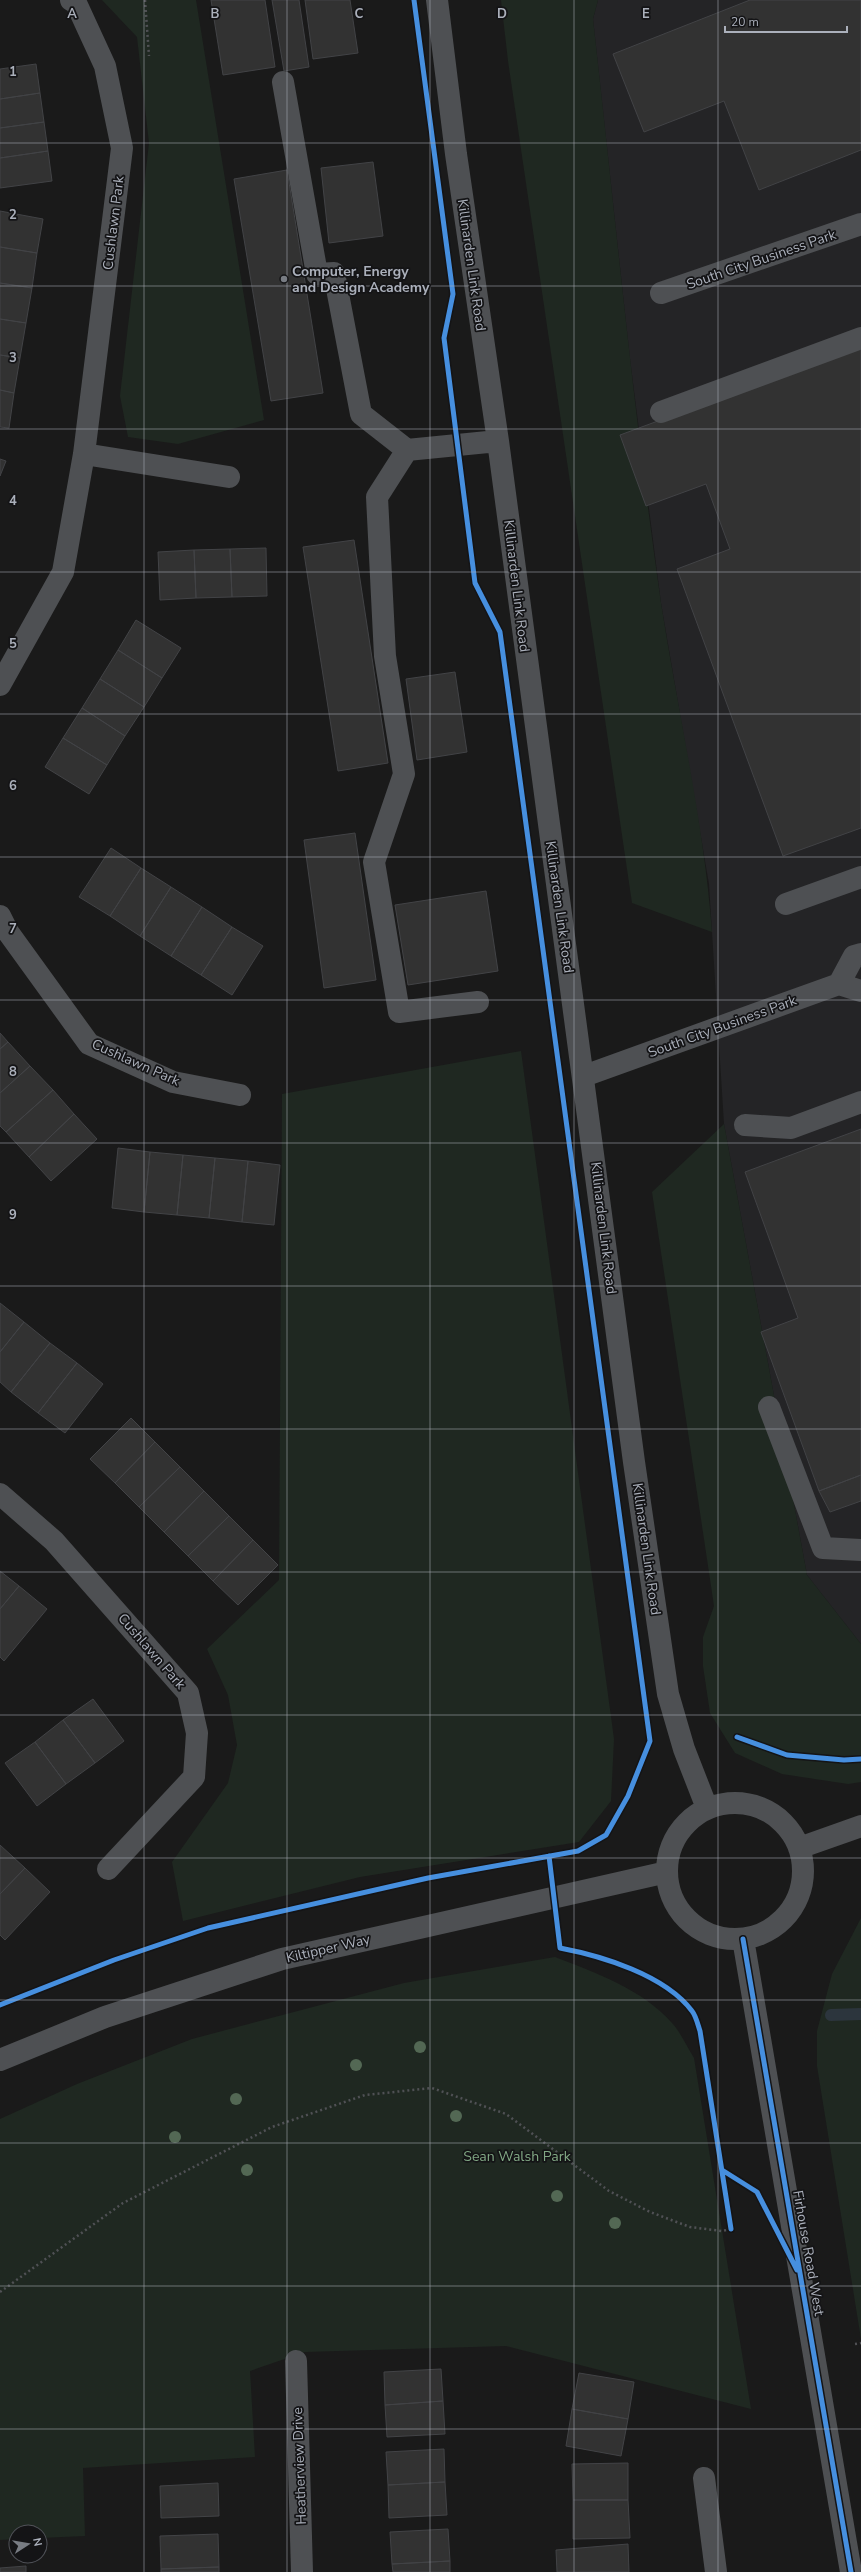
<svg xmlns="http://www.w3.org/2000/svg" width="861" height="2572" font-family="'Nunito Sans',sans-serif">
	<rect width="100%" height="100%" fill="#1a1a1a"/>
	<path fill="#242426" d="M598 0H861V1644L807 1575 724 1124 709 884 661 603 630 359 593 19Z"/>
	<path fill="#1f2821" d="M102 0H196L264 420 178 444 128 437 120 396 149 143 137 37Z
		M501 0H598L593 19C615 213 633 409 661 603 678 713 704 822 712 932L632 903 508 61Z
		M521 1051 614 1739 611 1801 579 1842 360 1877 183 1921 172 1862 228 1783 237 1745 228 1695 207 1649 279 1580 282 1094Z
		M724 1124 807 1575 861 1644V1782L848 1784 782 1774 735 1753 710 1713 703 1666V1637L714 1606 652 1192Z
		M861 1918V2339L817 2066V2031L832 1974Z
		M555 1957C596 1973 642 1989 672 2023 681 2033 687 2047 694 2058L751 2409 506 2346 305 2352 250 2371 255 2457 83 2468 85 2536 40 2538V2532H16V2539L0 2540V2119L77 2084 192 2039 404 1983Z"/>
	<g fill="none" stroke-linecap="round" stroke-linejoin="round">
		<path stroke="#2c353d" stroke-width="12" d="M831 2015 861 2014"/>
	</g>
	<path fill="#323232" stroke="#424346" d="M211 0H265L275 67 223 75Z
		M272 0H299L309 67 284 71Z
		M305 0H350L358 53 313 59Z
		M750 0H861V150L759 190 724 101 644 132 613 54Z
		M36 64 40 93 0 99V69Z
		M40 93 44 122 0 128V99Z
		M44 122 48 151 0 158V128Z
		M48 151 52 181 0 188V158Z
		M373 162 383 236 329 243 321 168Z
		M287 170 323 393 271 401 234 179Z
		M0 211 43 219 37 253 0 247Z
		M0 247 37 253 32 288 0 283Z
		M0 283 32 288 26 323 0 319Z
		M0 319 26 323 20 358 0 355Z
		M861 346V828L783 856 677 569 730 549 706 484 646 506 620 435Z
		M0 355 20 358 14 393 0 390Z
		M0 390 14 393 9 428 0 427Z
		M0 459 6 461 0 476Z
		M354 540 388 763 338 771 303 547Z
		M266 548 267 596 232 597 230 549Z
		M230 549 232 597 196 598 194 550Z
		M194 550 196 598 160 600 158 552Z
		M136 620 181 648 162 678 118 650Z
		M118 650 162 678 144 707 100 679Z
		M455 672 467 752 417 760 406 679Z
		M100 679 144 707 125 736 82 708Z
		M82 708 125 736 107 765 63 738Z
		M63 738 107 765 89 794 45 767Z
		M355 833 376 980 324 988 304 840Z
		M111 848 141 868 110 916 79 897Z
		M141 868 171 887 140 936 110 916Z
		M171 887 202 907 171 956 140 936Z
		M486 891 498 971 408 985 395 905Z
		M202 907 232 927 201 975 171 956Z
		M232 927 263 946 232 995 201 975Z
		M0 1033 8 1042 0 1049Z
		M8 1042 30 1066 0 1093V1049Z
		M30 1066 53 1090 6 1132 0 1126V1093Z
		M53 1090 74 1114 29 1157 6 1132Z
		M74 1114 97 1139 51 1181 29 1157Z
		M861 1129V1475L819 1491 761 1332 798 1318 745 1172Z
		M118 1148 150 1152 144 1212 112 1208Z
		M150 1152 183 1155 177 1215 144 1212Z
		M183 1155 215 1158 209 1218 177 1215Z
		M215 1158 248 1161 242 1222 209 1218Z
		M248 1161 280 1165 274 1225 242 1222Z
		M0 1303 24 1322 0 1352Z
		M24 1322 50 1343 11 1392 0 1382V1352Z
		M50 1343 77 1363 38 1413 11 1392Z
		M77 1363 103 1384 65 1433 38 1413Z
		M131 1418 155 1442 115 1483 90 1459Z
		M155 1442 180 1467 139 1507 115 1483Z
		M180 1467 204 1491 164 1532 139 1507Z
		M861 1475V1501L830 1512 819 1491Z
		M204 1491 229 1516 188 1556 164 1532Z
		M229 1516 253 1540 213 1581 188 1556Z
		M253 1540 278 1565 238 1605 213 1581Z
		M0 1571 19 1586 0 1609Z
		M19 1586 47 1609 4 1661 0 1657V1609Z
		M93 1699 124 1741 95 1763 63 1720Z
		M63 1720 95 1763 66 1784 35 1742Z
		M35 1742 66 1784 37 1806 5 1763Z
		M0 1845 25 1868 0 1894Z
		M25 1868 50 1892 5 1940 0 1935V1894Z
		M441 2369 443 2401 385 2405 384 2372Z
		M579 2373 634 2382 628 2419 572 2409Z
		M443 2401 445 2434 387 2437 385 2405Z
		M572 2409 628 2419 621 2456 566 2446Z
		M444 2449 445 2482 388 2485 386 2452Z
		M628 2463V2500H573L572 2464Z
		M445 2482 447 2515 389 2518 388 2485Z
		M218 2483 219 2516 161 2518 160 2486Z
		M573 2500H628L630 2538 573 2539Z
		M448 2529 450 2561 392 2564 390 2532Z
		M218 2534 219 2567 161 2569 160 2536Z
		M628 2544 629 2572H557L556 2550Z
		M450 2561V2572H393L392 2564Z
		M26 2566V2572H0V2568Z
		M219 2567V2572H161V2569Z"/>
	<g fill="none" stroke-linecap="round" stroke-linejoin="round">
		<path stroke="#505155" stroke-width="2.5" stroke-dasharray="2 3" stroke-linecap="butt" d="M145 0 149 56
			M0 2292 123 2203 272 2127 365 2095 432 2088 506 2114 609 2191 650 2212 690 2227 722 2231 731 2229
			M855 2344 861 2343"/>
		<path stroke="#4e5053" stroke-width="22" d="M437 0 456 154 498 441 634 1462 668 1694 684 1749 707 1808
			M283 82 317 274 334 273 361 414 407 450 377 497 385 656 404 774 374 862 399 1012 478 1002
			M661 293 861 224
			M661 412 861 338
			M407 450 498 441
			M84 454 229 477
			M0 685 63 572 84 454 122 148 105 66 76 3 71 0
			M786 904 861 877
			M0 916 8 932 89 1044 173 1082 240 1095
			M839 984 854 956 861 954
			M584 1076 839 984 861 991
			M745 1125 791 1128 861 1102
			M769 1407 823 1548 861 1550
			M0 1494 54 1541 188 1693 197 1733 194 1777 108 1869
			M667 1871a68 68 0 1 1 136 0a68 68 0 1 1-136 0Z
			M799 1848 861 1826
			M743 1939 851 2572
			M0 2060 105 2017 282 1959 667 1872
			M296 2361 302 2572
			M704 2478 716 2572"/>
		<defs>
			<path id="cycleway" d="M737 1737 787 1755 844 1760 861 1759
				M549 1856 560 1948C602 1956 665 1975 692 2011 696 2016 698 2025 700 2031L731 2229
				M743 1939 851 2572
				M0 2005 114 1960 208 1928 428 1878 578 1851 606 1835 628 1796 650 1741 500 632 475 583 444 338 453 294 414 0
				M722 2170 757 2192 797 2270"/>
		</defs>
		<use href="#cycleway" stroke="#141416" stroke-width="8"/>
		<use href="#cycleway" stroke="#468fdf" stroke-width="5"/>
	</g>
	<g fill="#536854">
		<circle cx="420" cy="2047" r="6"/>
		<circle cx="356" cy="2065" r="6"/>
		<circle cx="236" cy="2099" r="6"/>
		<circle cx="456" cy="2116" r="6"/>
		<circle cx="175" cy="2137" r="6"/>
		<circle cx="247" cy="2170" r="6"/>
		<circle cx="557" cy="2196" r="6"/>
		<circle cx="615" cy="2223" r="6"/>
	</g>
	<path fill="none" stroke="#abb0bb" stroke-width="1" stroke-opacity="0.55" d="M144 0V2572M287 0V2572M430 0V2572M574 0V2572M718 0V2572M0 143H861M0 286H861M0 429H861M0 572H861M0 714H861M0 857H861M0 1000H861M0 1143H861M0 1286H861M0 1429H861M0 1572H861M0 1715H861M0 1858H861M0 2000H861M0 2143H861M0 2286H861M0 2429H861"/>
	<circle fill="#787c83" stroke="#141416" stroke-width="1.5" cx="284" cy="279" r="4"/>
	<g text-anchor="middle" stroke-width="3.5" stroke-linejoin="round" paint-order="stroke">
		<g font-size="14" fill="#abb0bb" stroke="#141416">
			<text transform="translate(113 223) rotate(-83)" y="5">Cushlawn Park</text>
			<text transform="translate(761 259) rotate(-19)" y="5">South City Business Park</text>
			<text transform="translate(472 265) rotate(82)" y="5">Killinarden Link Road</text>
			<text transform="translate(517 586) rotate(83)" y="5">Killinarden Link Road</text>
			<text transform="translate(560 907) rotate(82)" y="5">Killinarden Link Road</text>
			<text transform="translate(722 1026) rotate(-20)" y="5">South City Business Park</text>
			<text transform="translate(136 1062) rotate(24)" y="5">Cushlawn Park</text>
			<text transform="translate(604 1228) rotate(83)" y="5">Killinarden Link Road</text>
			<text transform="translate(647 1549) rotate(82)" y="5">Killinarden Link Road</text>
			<text transform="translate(152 1651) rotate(49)" y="5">Cushlawn Park</text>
			<text transform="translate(328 1948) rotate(-13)" y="5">Kiltipper Way</text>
			<text transform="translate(809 2253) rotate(80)" y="5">Firhouse Road West</text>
			<text transform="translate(299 2466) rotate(-92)" y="5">Heatherview Drive</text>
		</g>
		<g font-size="14" font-weight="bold" fill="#abb0bb" stroke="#141416" text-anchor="start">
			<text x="292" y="276">Computer, Energy<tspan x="292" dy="16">and Design Academy</tspan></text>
		</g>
		<g font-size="14" fill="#81a784" stroke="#141416">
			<text x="517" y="2161">Sean Walsh Park</text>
		</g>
	</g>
	<g font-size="13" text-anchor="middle" font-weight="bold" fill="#abb0bb" stroke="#141416" stroke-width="3.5" stroke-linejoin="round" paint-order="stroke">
		<text x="72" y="18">A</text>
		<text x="215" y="18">B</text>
		<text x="359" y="18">C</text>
		<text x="502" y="18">D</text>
		<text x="646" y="18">E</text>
		<text x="13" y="76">1</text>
		<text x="13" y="219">2</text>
		<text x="13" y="362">3</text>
		<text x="13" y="505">4</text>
		<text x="13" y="648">5</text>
		<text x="13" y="790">6</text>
		<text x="13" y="933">7</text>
		<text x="13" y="1076">8</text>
		<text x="13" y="1219">9</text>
	</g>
	<g transform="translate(28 2544) rotate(78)"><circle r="19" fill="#141416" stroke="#505258"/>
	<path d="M0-3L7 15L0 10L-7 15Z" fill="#787c83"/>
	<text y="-6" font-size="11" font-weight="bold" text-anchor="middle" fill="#abb0bb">N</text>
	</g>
	<path d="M725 26v6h122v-6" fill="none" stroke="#abb0bb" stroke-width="2"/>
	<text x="731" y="26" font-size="12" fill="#abb0bb" stroke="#141416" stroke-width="3" paint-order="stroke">20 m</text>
</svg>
